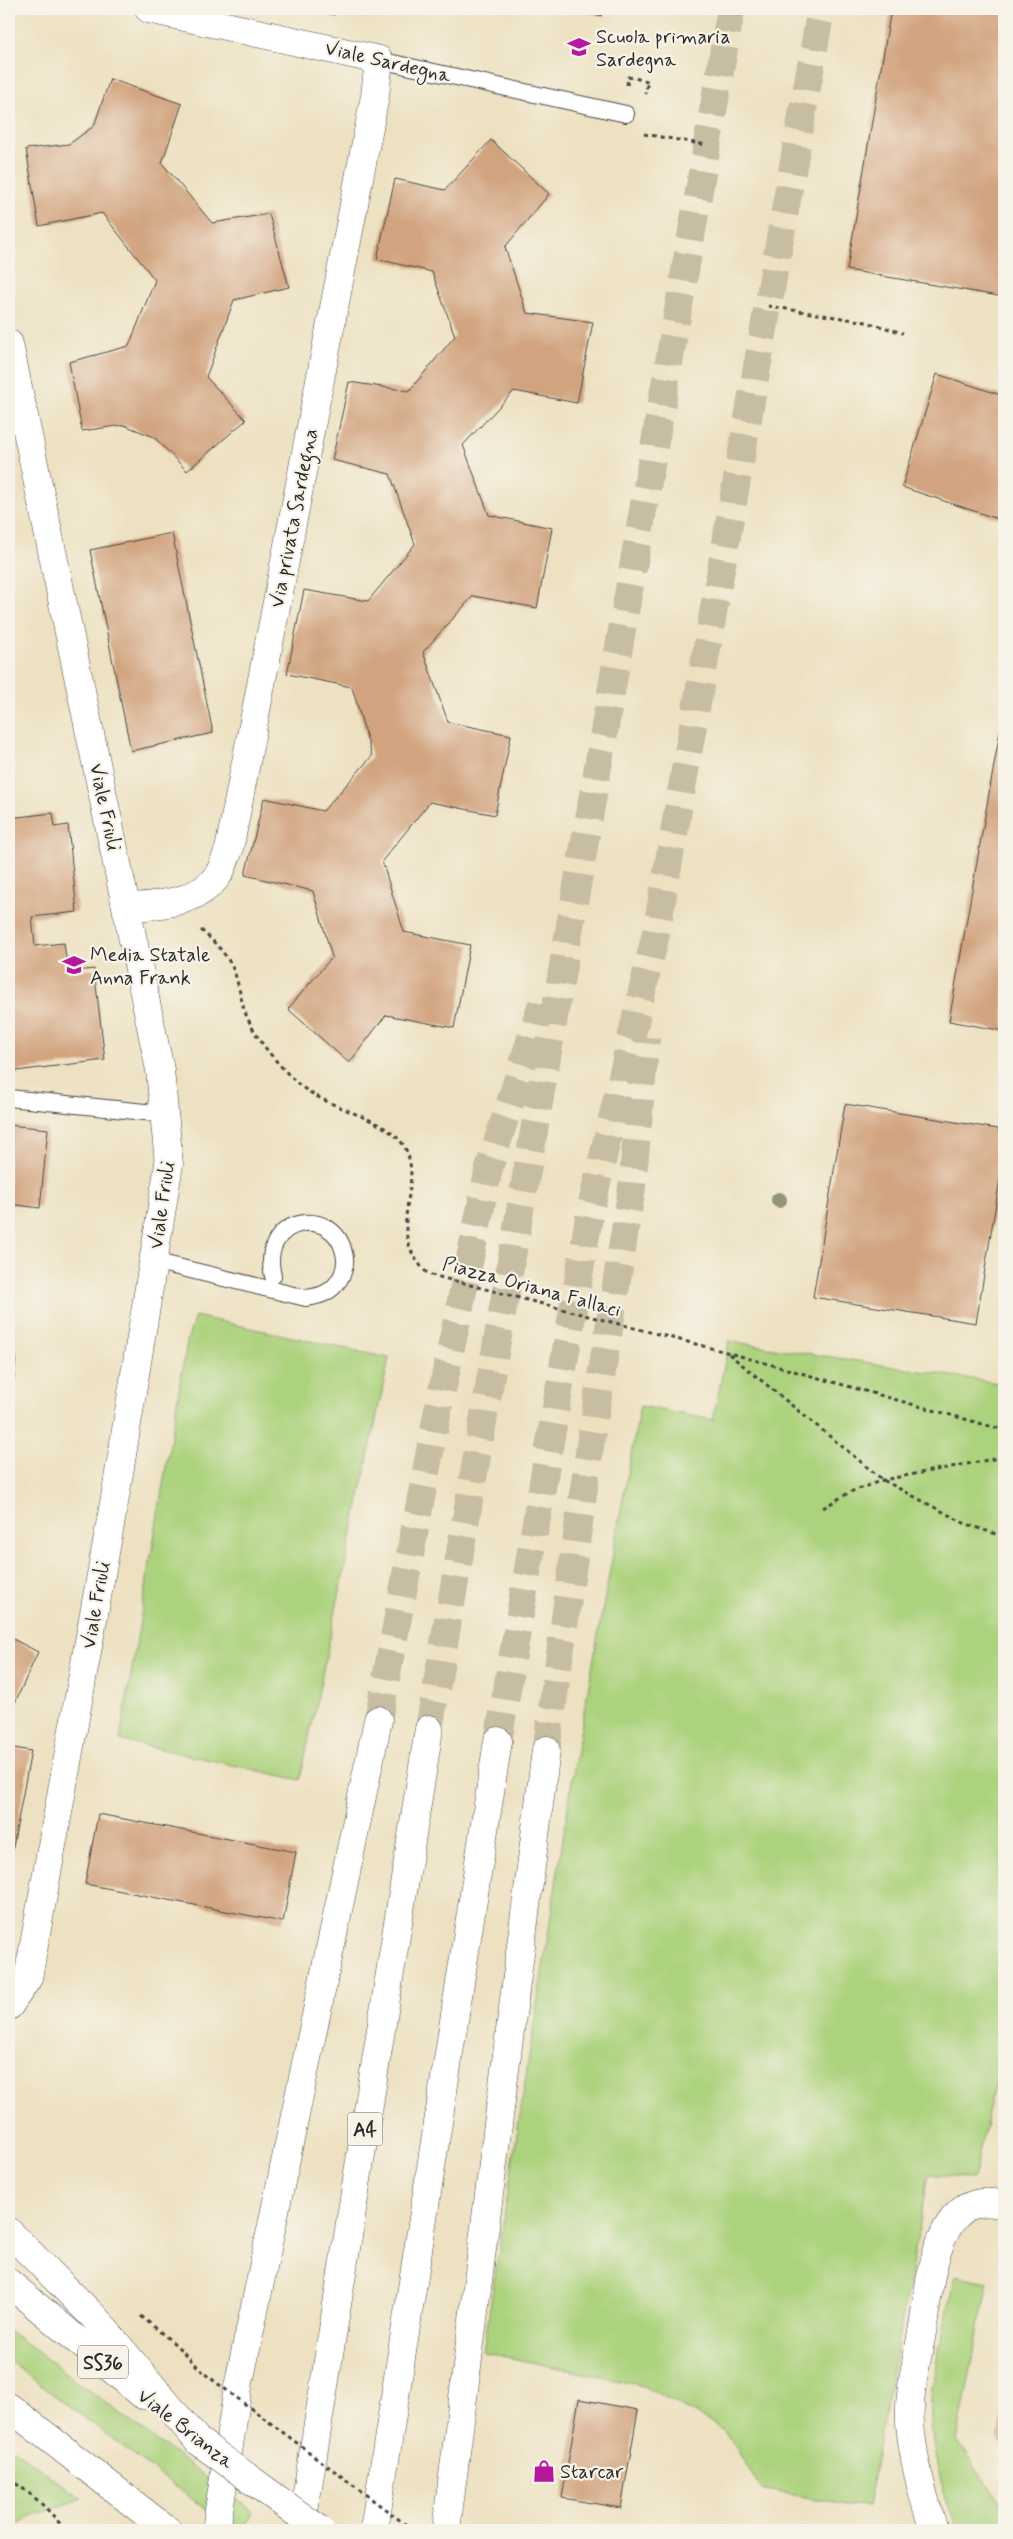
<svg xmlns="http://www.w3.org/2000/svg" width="1013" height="2539" font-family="Mynerve,sans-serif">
	<rect width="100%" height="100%" fill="#f7f3e8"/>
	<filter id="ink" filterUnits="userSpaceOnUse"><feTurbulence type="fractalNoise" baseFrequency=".02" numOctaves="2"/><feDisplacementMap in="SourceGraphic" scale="10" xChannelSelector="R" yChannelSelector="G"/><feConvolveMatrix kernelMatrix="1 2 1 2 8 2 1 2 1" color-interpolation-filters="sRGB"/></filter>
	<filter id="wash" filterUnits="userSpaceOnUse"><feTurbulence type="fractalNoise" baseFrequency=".0096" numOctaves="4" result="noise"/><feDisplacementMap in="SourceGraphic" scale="20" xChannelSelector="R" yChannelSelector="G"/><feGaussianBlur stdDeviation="1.12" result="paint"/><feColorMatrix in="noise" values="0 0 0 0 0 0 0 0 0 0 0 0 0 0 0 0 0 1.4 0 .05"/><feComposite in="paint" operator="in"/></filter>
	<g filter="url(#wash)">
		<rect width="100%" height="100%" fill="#ede1c1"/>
		<path fill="#abd27c" stroke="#6b7e54" d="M195 1316 389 1358 300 1780 120 1740 187 1342Z
			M729 1341 1004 1384V2042L973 2179 929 2174 867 2508 761 2489 725 2430 644 2386 483 2352 576 1755 640 1406 713 1420Z
			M955 2275 988 2282 957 2440 1004 2508V2530H956C941 2485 926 2436 932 2387 938 2350 948 2312 955 2275Z
			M9 2331 253 2512 243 2530H233L9 2361Z
			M9 2446 82 2498 32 2517 9 2530Z"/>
		<g id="blocks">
			<path fill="#d1a37e" d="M308 9H335L334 15Z
				M575 9H603L601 16Z
				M891 9H1004V297L847 270Z
				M110 79 182 104 162 163 212 223 269 214 289 287 234 300 206 377 246 420 187 471 154 437 124 425 82 431 69 362 129 346 155 280 102 213 39 226 26 149 69 144 94 126Z
				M491 140 549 194 505 247 527 313 593 322 577 403 514 391 463 445 489 515 552 528 537 608 473 596 423 652 448 722 511 735 495 815 430 802 382 861 404 932 470 945 454 1028 386 1015 349 1063 288 1009 332 957 313 891 245 875 264 798 323 811 372 756 352 687 287 674 304 590 368 601 415 544 390 474 332 460 349 382 409 391 455 336 432 272 377 259 395 179 445 190Z
				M937 374 1004 396V521L902 487Z
				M172 533 213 733 131 751 90 550Z
				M1003 714H1004V1031L949 1021Z
				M53 813 55 827 68 825 77 912 32 917 35 946 64 943 68 972 94 969 105 1060 16 1071 14 1053H9V818Z
				M845 1104 1004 1130V1155L976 1323 813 1297Z
				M9 1125 48 1129 40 1208 9 1204Z
				M9 1356 16 1357 10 1416H9Z
				M9 1637 38 1652 9 1716Z
				M9 1747 31 1751 10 1863H9Z
				M98 1814 296 1852 283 1922 85 1884Z
				M579 2399 638 2410 621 2508 562 2498Z
				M1003 2410H1004V2448L998 2439Z"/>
		</g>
	</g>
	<g filter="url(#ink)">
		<use href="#blocks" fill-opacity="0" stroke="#484642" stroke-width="1"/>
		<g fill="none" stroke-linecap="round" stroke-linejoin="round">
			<path stroke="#c6bda3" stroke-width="28" stroke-dasharray="28 14" stroke-linecap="butt" d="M378 1720 438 1410 489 1168 542 1004
				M429 1729 731 9
				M498 1741 590 1212 656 933 821 9
				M546 1750 591 1439 632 1187 646 1037"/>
			<defs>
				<path id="lane" d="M379 60 626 114
					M9 1098 164 1114
					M153 1261 306 1298C323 1296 334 1291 342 1275 345 1268 346 1260 344 1253 334 1204 258 1217 273 1276"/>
				<path id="street" d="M9 344 160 1070 169 1164 116 1492 28 1978 9 2006
					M127 908C159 904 198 904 218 875 223 868 225 858 229 850L375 96 379 60 149 9"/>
				<path id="secondary" d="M934 2530C922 2494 913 2460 910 2423 908 2393 917 2361 922 2332 930 2287 934 2185 1004 2205"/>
				<path id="highway" d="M9 2232 96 2319 198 2441
					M9 2283 143 2395
					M9 2407 167 2530
					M216 2530 238 2387 378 1720
					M301 2530 429 1729
					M374 2530 498 1741
					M446 2530 546 1750"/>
			</defs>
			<use href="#lane" stroke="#484642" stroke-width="18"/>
			<use href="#street" stroke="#484642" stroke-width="29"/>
			<use href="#secondary" stroke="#484642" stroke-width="29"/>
			<use href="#highway" stroke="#484642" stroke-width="29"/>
			<path stroke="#484642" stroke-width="3" stroke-dasharray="4 4" stroke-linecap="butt" d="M627 85 628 77 648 81 645 94
				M644 134 707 145
				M768 306 866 322 903 333
				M201 930C217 944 232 959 237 981 241 995 242 1008 249 1021 259 1043 278 1064 295 1081 324 1109 387 1117 404 1146 427 1187 381 1228 428 1274L726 1352 1004 1430
				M729 1354 883 1480 964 1523 1004 1537
				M823 1508 850 1492 883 1480 1004 1457
				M141 2316 175 2344 205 2374
				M9 2479C31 2493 49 2509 65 2530"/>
			<use href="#lane" stroke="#fff" stroke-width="16"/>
			<use href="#street" stroke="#fff" stroke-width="28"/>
			<use href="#secondary" stroke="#fff" stroke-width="28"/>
			<use href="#highway" stroke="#fff" stroke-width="28"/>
			<defs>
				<path id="highway-bridge" d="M198 2441 320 2530"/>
			</defs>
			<use href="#highway-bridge" stroke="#484642" stroke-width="29" stroke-linecap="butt"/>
			<path stroke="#484642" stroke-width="3" stroke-dasharray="4 4" stroke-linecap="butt" d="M205 2374 413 2530"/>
			<use href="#highway-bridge" stroke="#fff" stroke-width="28"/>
		</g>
		<circle fill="#94947a" cx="779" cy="1200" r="8"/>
	</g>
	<defs>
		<symbol id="school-bare" viewBox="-9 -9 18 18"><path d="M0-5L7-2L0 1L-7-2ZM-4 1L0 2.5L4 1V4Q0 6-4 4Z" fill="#b5179e" stroke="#f7f3e8" stroke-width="2.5" paint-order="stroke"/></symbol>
		<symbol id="shop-bare" viewBox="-9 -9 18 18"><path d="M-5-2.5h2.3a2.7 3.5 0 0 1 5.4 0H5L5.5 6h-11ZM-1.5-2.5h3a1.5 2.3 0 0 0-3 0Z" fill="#b5179e" stroke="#f7f3e8" stroke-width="2.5" paint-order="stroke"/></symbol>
	</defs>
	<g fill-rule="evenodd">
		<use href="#school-bare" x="563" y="31" width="32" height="32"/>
		<use href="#school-bare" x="58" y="949" width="32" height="32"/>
		<use href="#shop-bare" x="528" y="2455" width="32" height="32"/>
	</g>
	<g text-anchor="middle" stroke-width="4.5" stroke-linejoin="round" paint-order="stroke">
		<g fill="#f7f3e8" stroke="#686764" stroke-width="1">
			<rect x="347.5" y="2112.5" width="35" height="33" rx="4"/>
			<rect x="78" y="2345.5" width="50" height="33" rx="4"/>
		</g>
		<g font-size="19" font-weight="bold" fill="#2b2b2b">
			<text x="365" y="2136">A4</text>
			<text x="103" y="2369">SS36</text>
		</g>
		<g font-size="20" fill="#2b2b2b" stroke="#f7f3e8" text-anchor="start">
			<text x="596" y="43">Scuola primaria<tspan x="596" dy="23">Sardegna</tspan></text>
			<text x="90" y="961">Media Statale<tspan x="90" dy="23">Anna Frank</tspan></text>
			<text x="560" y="2478">Starcar</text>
		</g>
		<g font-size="20" fill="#2b2b2b" stroke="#f7f3e8">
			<text transform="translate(388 61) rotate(13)" y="7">Viale Sardegna</text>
			<text transform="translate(293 518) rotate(-79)" y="7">Via privata Sardegna</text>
			<text transform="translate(106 807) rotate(78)" y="7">Viale Friuli</text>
			<text transform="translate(161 1205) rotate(-82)" y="7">Viale Friuli</text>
			<text transform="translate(532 1286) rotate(15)" y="7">Piazza Oriana Fallaci</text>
			<text transform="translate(95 1605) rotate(-80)" y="7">Viale Friuli</text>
			<text transform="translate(186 2428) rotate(38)" y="7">Viale Brianza</text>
		</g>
	</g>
	<rect width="1013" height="2539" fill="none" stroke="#f7f3e8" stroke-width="30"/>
</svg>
